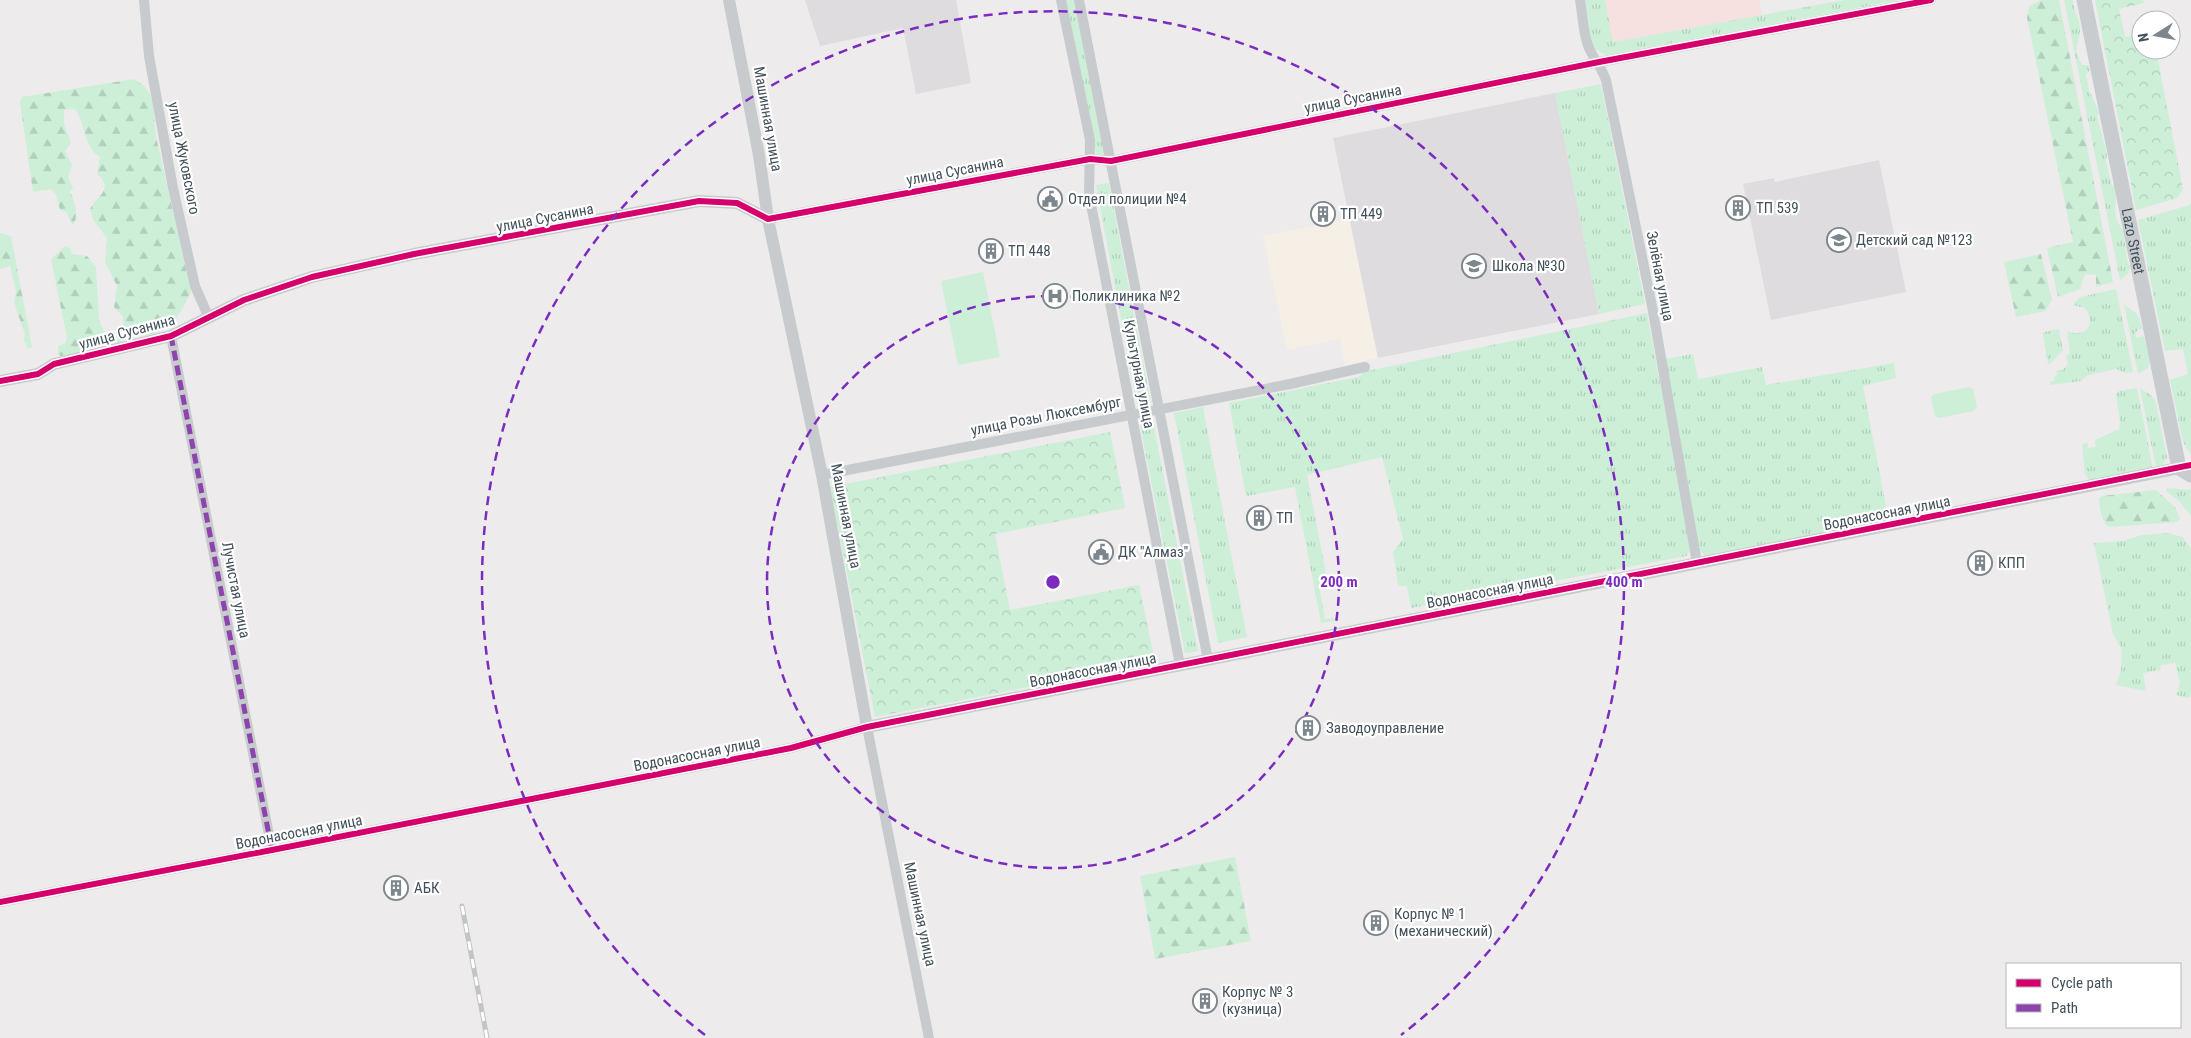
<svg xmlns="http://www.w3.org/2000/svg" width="2191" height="1038" font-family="'Roboto Condensed',sans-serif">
	<defs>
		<pattern id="grass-tufts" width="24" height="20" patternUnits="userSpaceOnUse" patternTransform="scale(1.25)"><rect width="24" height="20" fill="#cdefd8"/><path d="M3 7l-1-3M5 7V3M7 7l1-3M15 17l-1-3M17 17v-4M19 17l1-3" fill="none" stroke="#b1cfbc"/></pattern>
		<pattern id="forest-firs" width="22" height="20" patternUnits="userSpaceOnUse" patternTransform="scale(1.25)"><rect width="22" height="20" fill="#cdefd8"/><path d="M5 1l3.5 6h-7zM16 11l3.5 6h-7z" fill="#b1cfbc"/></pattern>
		<pattern id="park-crowns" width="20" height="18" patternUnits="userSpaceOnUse" patternTransform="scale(1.25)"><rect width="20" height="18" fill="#cdefd8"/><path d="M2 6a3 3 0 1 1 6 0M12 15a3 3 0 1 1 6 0" fill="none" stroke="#b1cfbc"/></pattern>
	</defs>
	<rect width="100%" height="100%" fill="#edebec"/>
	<path fill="#f6efe5" d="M1349 219 1378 358 1345 365 1340 339 1287 350 1263 236Z"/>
	<path fill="#dedcde" d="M805 0H956L971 83 916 94 903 28 820 46Z
		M1555 93 1599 314 1378 358 1333 138Z
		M1879 160 1906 292 1771 320 1743 184 1774 178 1775 182Z"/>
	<path fill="#f6e1e0" d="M1605 0H1759L1762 15 1613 42Z"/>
	<path fill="url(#grass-tufts)" d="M1066 0H1075L1104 154 1101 157 1096 153Z
		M1584 0H1605L1613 42 1844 0H1900L1606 55 1595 49 1592 42Z
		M2064 0H2073C2073 10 2079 17 2080 27 2081 41 2070 49 2083 65H2088L2090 70 2086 75 2089 90 2099 112 2097 117 2107 153 2106 162 2111 183 2115 188 2116 198 2115 209 2117 221 2123 230 2128 264 2130 266 2129 273 2120 280Z
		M1601 84 1645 304 1599 314 1555 93Z
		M1109 183 1151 403 1137 405 1096 185Z
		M2191 203V455L2183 442 2170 380 2188 374 2183 349 2165 351 2138 220 2190 205Z
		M2116 289 2133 372 2125 373 2117 369 2088 375 2081 381 2051 385 2050 382 2054 380V377L2057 375 2056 371 2063 370 2068 364 2066 355 2070 354 2067 331C2071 332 2075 334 2079 333 2093 331 2092 316 2085 308L2073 305 2080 297Z
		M2124 304 2137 314 2143 329H2139L2135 333 2137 338 2142 336 2144 337 2150 362 2147 369 2138 374Z
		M1647 313 1691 549 1686 556 1411 608 1407 586H1398L1393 552 1403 539 1382 457 1307 475 1328 584 1319 586 1325 619 1334 618 1335 621 1321 623 1295 487 1246 496 1229 403 1358 377 1361 376 1362 372Z
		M2059 329 2063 350 2051 363 2048 364 2043 335 2044 332Z
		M1693 354 1698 379 1762 367 1766 385 1894 363 1896 378 1863 386 1888 517 1881 522 1705 556 1699 549 1665 359Z
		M2137 388 2153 469 2092 480 2088 479 2085 474 2082 445 2087 442 2088 448 2096 447 2095 440 2119 429 2120 422 2116 394 2119 391Z
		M2140 388 2152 396 2156 402 2167 458 2162 465 2156 468Z
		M1203 407 1247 637 1218 643 1174 413Z
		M1153 422 1198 651 1185 653 1140 425Z
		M2167 488 2191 490V516L2179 501 2166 491Z
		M2167 533 2183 537 2191 548V696L2188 698 2176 695 2180 683 2175 663 2161 665 2160 670 2143 673 2146 691 2116 685 2121 670 2122 650 2113 634 2094 543 2122 541 2142 535Z"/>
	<path fill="url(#forest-firs)" d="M2041 0H2059L2113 282 2096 287V275L2085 274 2080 289 2058 297 2047 248 2073 242 2027 18 2029 6Z
		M134 79 143 85 150 94 153 105 156 137 191 291C182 313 171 331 147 336 141 337 137 333 131 336 127 337 123 341 118 343L114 340V335L124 329 123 317 114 307 117 286 105 262 107 238 94 221 90 209C97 195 115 190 97 174L100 157C83 146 86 124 75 109L64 110V124L71 143 65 151 72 165 68 177 73 188 70 192C75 199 79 218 73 225L66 212 60 210 56 195 51 189 33 192 20 103 22 97Z
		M0 233 11 236 32 347 28 349 24 340 25 334 14 303 16 291 10 266 0 269Z
		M65 246 70 248 72 254 87 256 96 267 99 320 106 337C98 354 78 353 61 356L58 354V346L65 343 67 338 51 259Z
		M2041 254 2052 300 2045 311 2016 317 2004 262Z
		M2156 490 2175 507 2180 519 2177 522 2109 527C2101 521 2100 509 2099 498L2102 496Z
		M1235 857 1251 941 1155 959 1140 876Z"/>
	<path fill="url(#park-crowns)" d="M2095 0H2143L2144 3 2119 9 2125 37 2137 35 2135 26 2141 25V50H2156L2183 189 2177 198 2136 210Z
		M1110 432 1125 508 995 534 1010 610 1139 585 1155 662 875 717 830 487Z"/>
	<path fill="#cdefd8" d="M983 272 1000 357 958 365 941 281Z
		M1969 387 1973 389 1977 407 1973 411 1939 418 1935 416 1931 397 1934 394Z"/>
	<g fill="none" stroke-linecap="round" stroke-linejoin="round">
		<path stroke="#c8cbcd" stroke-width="10" d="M144 0 149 56 173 188 195 286 209 318
			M1061 0 1090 140 1089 194 1180 665
			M1079 0 1208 660
			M1580 0C1583 16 1583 38 1591 52 1596 62 1602 69 1606 80L1652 306 1697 563
			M768 219 1090 159 1111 161 1599 62 1931 0
			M171 336 272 850
			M822 475 1290 384 1365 367
			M0 902 272 850 791 748 867 727 929 1038"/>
		<path stroke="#c8cbcd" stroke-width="12" d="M729 0 759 155 768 219 822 475 867 727 2179 468
			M0 381 38 374 54 364 171 336 244 300 312 277 414 254 699 201 737 203 768 219"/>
		<path stroke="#c8cccf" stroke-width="15" id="s1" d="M2084 0 2179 468 2191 475"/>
		<defs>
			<path id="rail" d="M462 906 487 1038"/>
		</defs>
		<use href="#rail" stroke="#c2c4c6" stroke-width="5"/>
		<use href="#rail" stroke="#fff" stroke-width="3" stroke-dasharray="9" stroke-linecap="butt"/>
		<path stroke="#8e44ad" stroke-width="5" stroke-dasharray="10 5" stroke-linecap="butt" d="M171 336 272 850"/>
		<defs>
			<path id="cycleway" d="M0 381 38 374 54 364 171 336 244 300 312 277 414 254 699 201 737 203 768 219 1090 159 1111 161 1599 62 1931 0
				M0 902 272 850 791 748 867 727 2191 465"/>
		</defs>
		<use href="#cycleway" stroke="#fff" stroke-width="9"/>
		<use href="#cycleway" stroke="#d6006c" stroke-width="6"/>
	</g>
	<g fill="none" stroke="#7b2cbf" stroke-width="2.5" stroke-dasharray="9 6">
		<circle cx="1053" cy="582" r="286"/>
		<path d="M705 1035A571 571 0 1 1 1401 1035"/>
	</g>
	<defs>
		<symbol id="civic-ring" viewBox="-11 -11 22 22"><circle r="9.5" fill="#fff" stroke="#7e868d" stroke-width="1.5"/><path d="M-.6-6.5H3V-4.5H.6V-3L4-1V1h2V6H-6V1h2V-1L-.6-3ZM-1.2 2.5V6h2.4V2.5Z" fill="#7e868d"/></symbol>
		<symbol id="building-ring" viewBox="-11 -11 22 22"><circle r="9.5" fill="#fff" stroke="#7e868d" stroke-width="1.5"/><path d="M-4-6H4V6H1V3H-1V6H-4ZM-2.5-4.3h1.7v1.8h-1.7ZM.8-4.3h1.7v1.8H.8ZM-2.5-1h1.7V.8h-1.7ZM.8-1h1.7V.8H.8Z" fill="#7e868d"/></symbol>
		<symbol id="school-ring" viewBox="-11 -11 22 22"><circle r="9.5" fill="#fff" stroke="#7e868d" stroke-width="1.5"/><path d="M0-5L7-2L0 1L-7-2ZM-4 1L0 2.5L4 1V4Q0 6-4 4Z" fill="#7e868d"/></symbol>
		<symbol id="hospital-ring" viewBox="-11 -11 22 22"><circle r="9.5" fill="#fff" stroke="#7e868d" stroke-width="1.5"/><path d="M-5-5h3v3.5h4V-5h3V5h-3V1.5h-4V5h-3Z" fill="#7e868d"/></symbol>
	</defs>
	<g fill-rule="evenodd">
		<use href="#civic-ring" x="1036" y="185" width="28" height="28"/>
		<use href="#building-ring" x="1724" y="194" width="28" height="28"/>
		<use href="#building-ring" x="1309" y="200" width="28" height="28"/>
		<use href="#school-ring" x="1825" y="226" width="28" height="28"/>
		<use href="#building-ring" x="977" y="237" width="28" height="28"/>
		<use href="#school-ring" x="1460" y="252" width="28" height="28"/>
		<use href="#hospital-ring" x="1041" y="282" width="28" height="28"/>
		<use href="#building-ring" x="1245" y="504" width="28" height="28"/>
		<use href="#civic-ring" x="1087" y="538" width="28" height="28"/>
		<use href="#building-ring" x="1966" y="549" width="28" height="28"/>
		<use href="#building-ring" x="1294" y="714" width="28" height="28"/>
		<use href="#building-ring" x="382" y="874" width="28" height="28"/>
		<use href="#building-ring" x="1362" y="909" width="28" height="28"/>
		<use href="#building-ring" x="1191" y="987" width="28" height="28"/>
	</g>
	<g text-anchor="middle" stroke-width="4.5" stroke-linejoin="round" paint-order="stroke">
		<g font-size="15" fill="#42505a" stroke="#fff">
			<text transform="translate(1353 99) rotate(-11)" y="5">улица Сусанина</text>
			<text transform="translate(768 119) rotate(80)" y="5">Машинная улица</text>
			<text transform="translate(184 158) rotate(79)" y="5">улица Жуковского</text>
			<text transform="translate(955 171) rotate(-11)" y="5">улица Сусанина</text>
			<text transform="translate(545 218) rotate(-11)" y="5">улица Сусанина</text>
			<text dy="5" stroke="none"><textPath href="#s1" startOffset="246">Lazo Street</textPath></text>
			<text transform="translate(1660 276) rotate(79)" y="5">Зелёная улица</text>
			<text transform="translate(127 332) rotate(-15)" y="5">улица Сусанина</text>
			<text transform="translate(1139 374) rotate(79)" y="5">Культурная улица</text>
			<text transform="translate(1046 416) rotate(-11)" y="5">улица Розы Люксембург</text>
			<text transform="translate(1887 513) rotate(-11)" y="5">Водонасосная улица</text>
			<text transform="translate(846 516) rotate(79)" y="5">Машинная улица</text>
			<text transform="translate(236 590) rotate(79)" y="5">Лучистая улица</text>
			<text transform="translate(1490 591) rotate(-11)" y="5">Водонасосная улица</text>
			<text transform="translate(1093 670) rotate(-11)" y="5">Водонасосная улица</text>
			<text transform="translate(697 754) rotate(-11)" y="5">Водонасосная улица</text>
			<text transform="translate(299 832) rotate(-11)" y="5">Водонасосная улица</text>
			<text transform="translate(920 914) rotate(78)" y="5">Машинная улица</text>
		</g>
		<g font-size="15" fill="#42505a" stroke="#fff" text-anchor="start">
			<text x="1068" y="204">Отдел полиции №4</text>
			<text x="1756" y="213">ТП 539</text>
			<text x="1340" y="219">ТП 449</text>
			<text x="1856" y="245">Детский сад №123</text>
			<text x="1008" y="256">ТП 448</text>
			<text x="1492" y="271">Школа №30</text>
			<text x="1072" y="301">Поликлиника №2</text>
			<text x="1276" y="523">ТП</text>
			<text x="1118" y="557">ДК "Алмаз"</text>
			<text x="1998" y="568">КПП</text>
			<text x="1326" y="733">Заводоуправление</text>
			<text x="414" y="893">АБК</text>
			<text x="1394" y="919">Корпус № 1<tspan x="1394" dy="17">(механический)</tspan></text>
			<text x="1222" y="997">Корпус № 3<tspan x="1222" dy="17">(кузница)</tspan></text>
		</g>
	</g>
	<circle cx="1053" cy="582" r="8" fill="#7b2cbf" stroke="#fff" stroke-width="2.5"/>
	<g font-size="15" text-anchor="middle" font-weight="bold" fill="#7b2cbf" stroke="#fff" stroke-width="4.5" stroke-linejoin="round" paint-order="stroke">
		<text x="1339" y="587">200 m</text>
		<text x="1624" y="587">400 m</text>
	</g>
	<rect x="2006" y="963" width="175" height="65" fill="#ffffff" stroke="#b3b9bd"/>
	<rect x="2016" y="979" width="25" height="8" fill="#d6006c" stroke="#b3b9bd"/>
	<text x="2051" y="988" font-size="15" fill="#42505a">Cycle path</text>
	<rect x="2016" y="1004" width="25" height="8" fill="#8e44ad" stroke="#b3b9bd"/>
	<text x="2051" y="1013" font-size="15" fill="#42505a">Path</text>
	<g transform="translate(2156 35) rotate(259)"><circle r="24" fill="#ffffff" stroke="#b3b9bd"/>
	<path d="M0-4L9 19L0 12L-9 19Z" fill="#7e868d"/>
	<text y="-8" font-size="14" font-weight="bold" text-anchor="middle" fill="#42505a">N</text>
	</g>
</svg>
